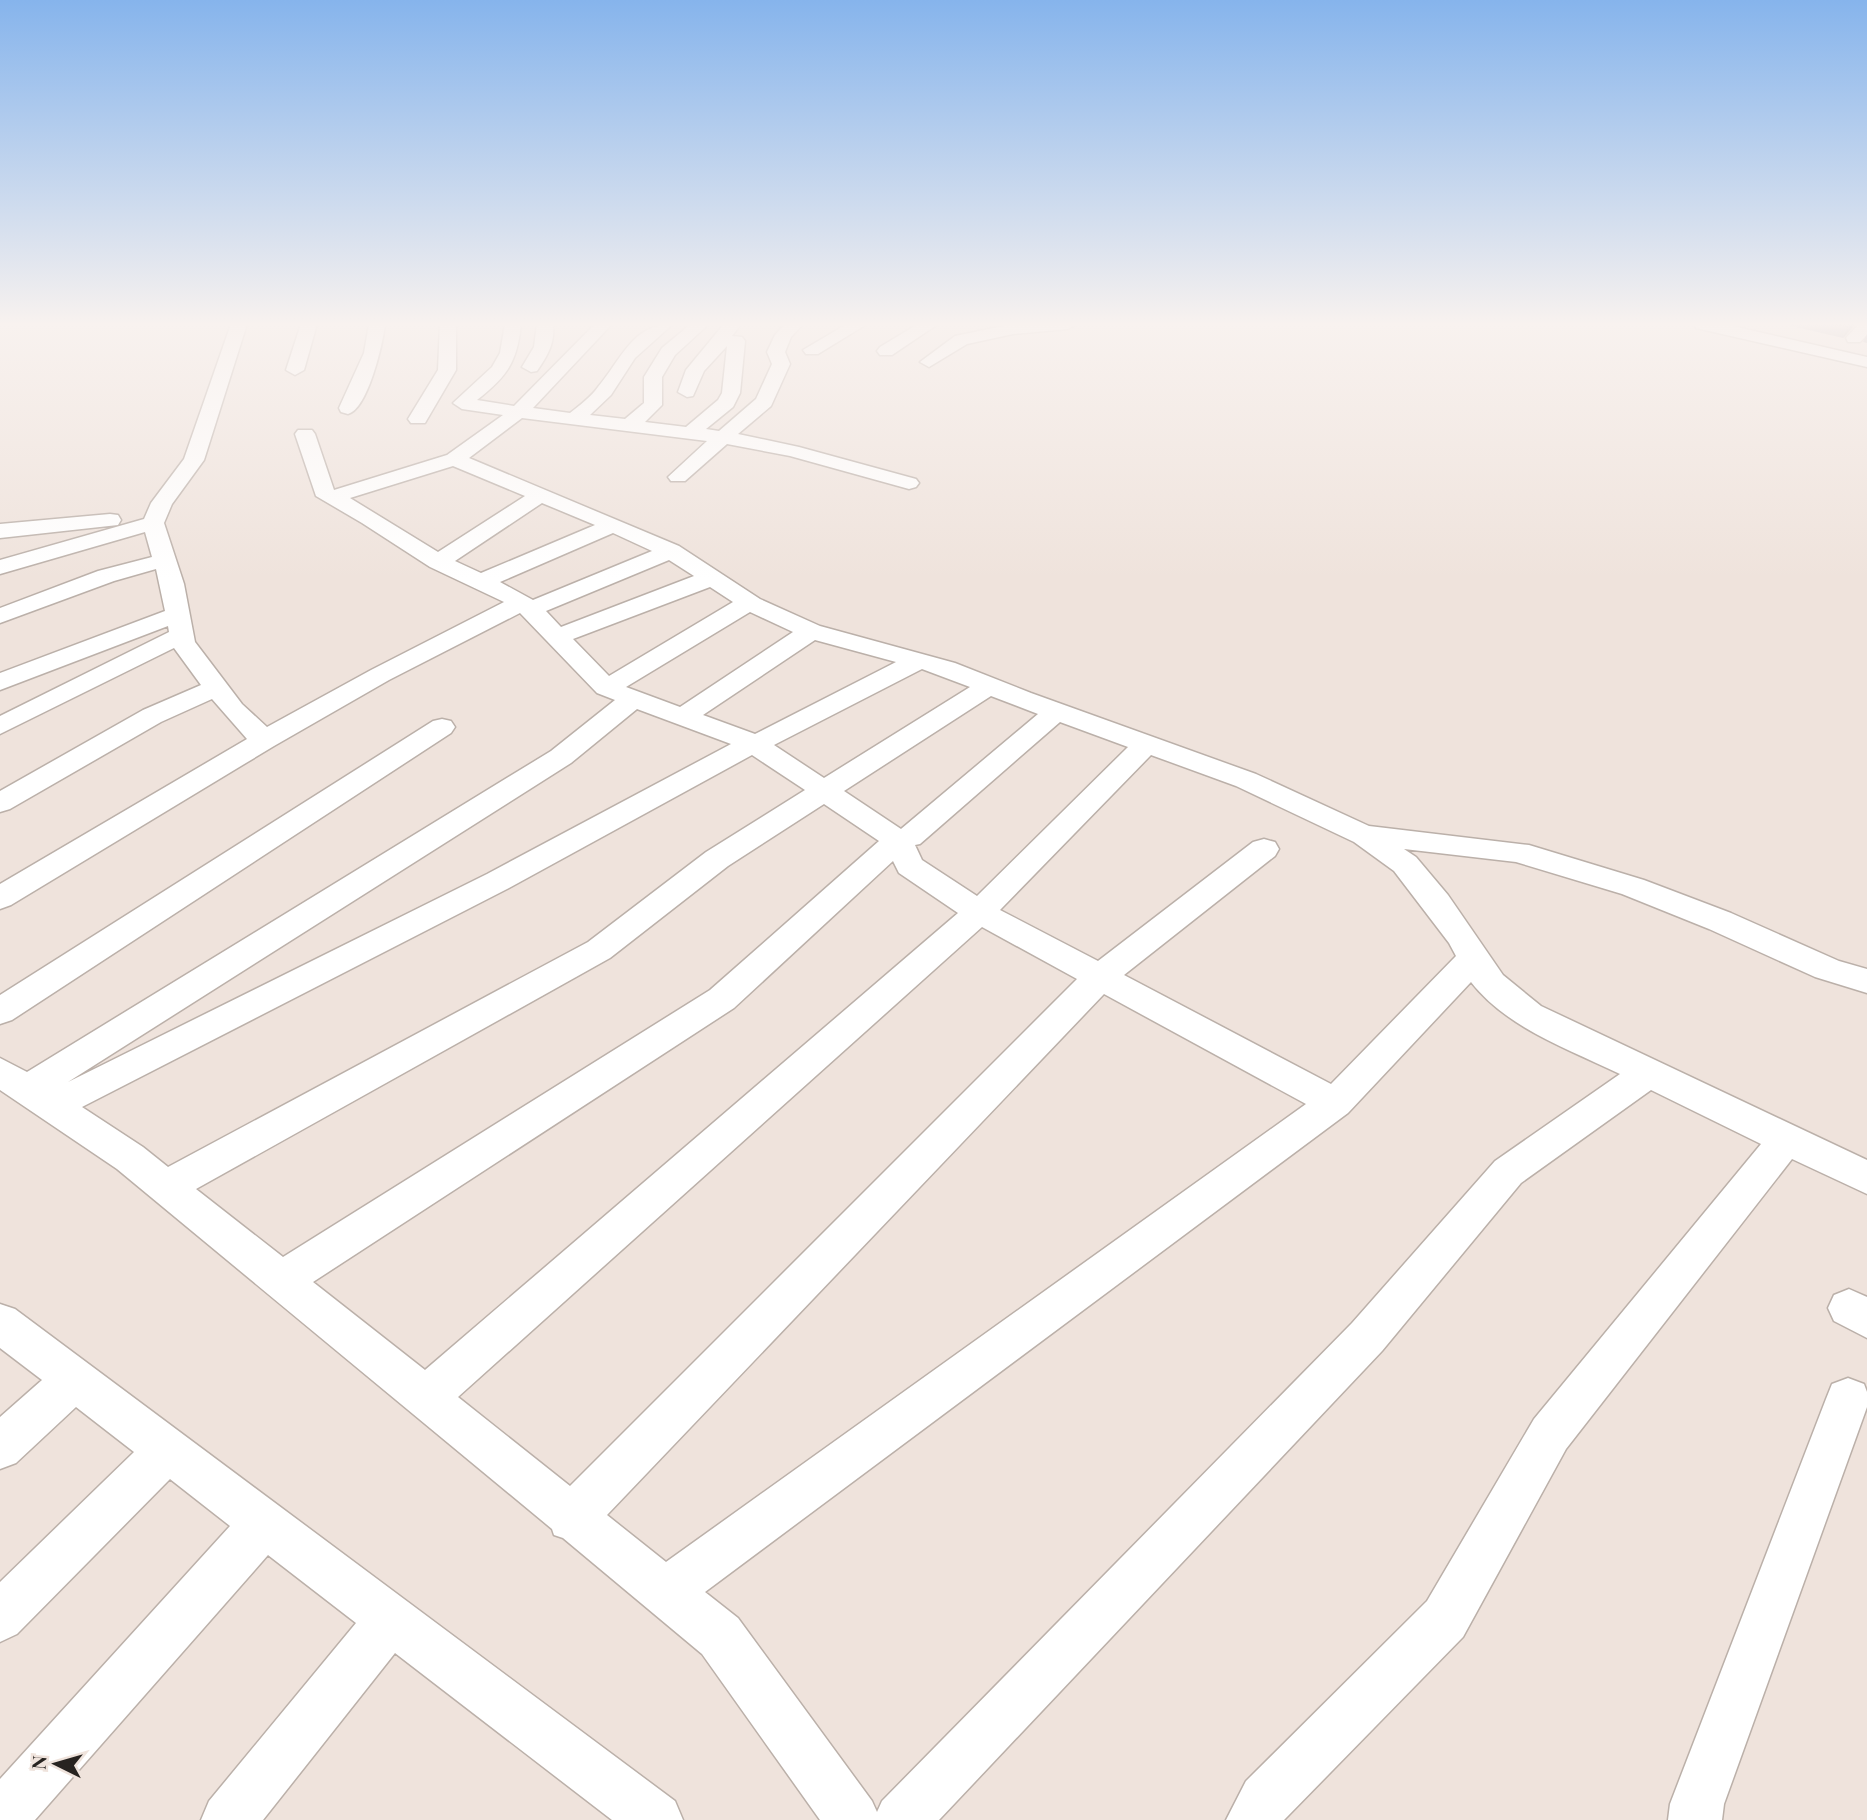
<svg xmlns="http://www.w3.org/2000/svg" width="1867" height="1820" font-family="'Playfair Display',serif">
	<rect width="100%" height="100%" fill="#efe3dc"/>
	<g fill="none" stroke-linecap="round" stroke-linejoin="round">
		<defs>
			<path id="minor" d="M231 324H247L204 460 172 504 164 523 184 584 195 642 242 704 267 727 371 670 504 602 430 567 362 523 316 496 295 434 298 430H312L315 434 334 490 447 455 503 415 462 409 453 403 492 367 500 353 505 324H521C517 363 507 376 477 400L514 406 595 324H612L533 408 570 413C580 405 591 397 598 387 621 360 632 324 673 324L635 358 611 395 590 415 625 419 644 403V377L662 348 691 324H709L675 355 662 377V405L645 422 686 427 718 400 722 393 727 346 704 371 693 396 687 397 678 392 686 370 724 324H741L732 336 742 337 745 341 740 393 733 407 706 429 719 431 756 399 772 364 767 352 775 335 785 324H803L791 337 785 352 790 364 771 406 738 434 799 447 916 479 919 483 916 487 909 489 790 456 727 444 685 481H671L668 477 707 441 522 418 469 458 679 546 760 599 820 626 955 663 1031 693 1256 774 1369 826 1529 845 1644 880 1731 913 1839 961 1867 969V993L1815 977 1709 929 1622 894 1516 862 1404 849 1416 857 1448 895 1503 975 1541 1006 1867 1160V1194L1792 1159 1566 1449 1463 1637 1284 1820H1226L1246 1781 1427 1601 1534 1419 1761 1144 1651 1090 1521 1183 1382 1351 939 1820H820L702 1654 563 1538 554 1535 552 1529 117 1169 0 1090V1058L27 1072 551 751 615 700 597 693 520 613 389 680 274 746 11 905 0 909V884L247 739 212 699 161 722 10 809 0 812V791L143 710 201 685 174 648 0 734V716L169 632 168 626 0 690V673L165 611 156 569 114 581 0 623V608L98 571 152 557 145 532 0 574V560L144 519 151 503 184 459ZM453 466 525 496 438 552 350 498ZM542 503 595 525 481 573 455 561ZM613 533 652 551 533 600 500 582ZM669 560 694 576 561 627 546 611ZM710 587 733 602 609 676 573 639ZM750 612 793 632 680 707 626 687ZM815 640 896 662 755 734 703 715ZM922 669 970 687 824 778 774 745ZM991 696 1038 714 901 829 844 791ZM637 709 731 744 487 874 68 1082 571 763ZM1060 722 1128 747 977 896 922 860 915 845 920 844ZM752 755 805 790 706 852 588 942 168 1167 143 1147 82 1107 509 888ZM1151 755 1236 786 1354 842 1394 871 1449 943 1456 956 1331 1084 1124 975 1275 856 1279 849 1275 842 1264 839 1253 842 1098 961 1000 910ZM824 804 879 841 710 990 283 1257 196 1189 610 958 728 866ZM893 861 899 873 958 913 425 1370 313 1282 734 1008ZM982 927 1077 979 570 1486 458 1397ZM1471 982C1507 1028 1568 1049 1620 1074L1495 1161 1352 1323 882 1801 877 1812 872 1801 738 1618 705 1592 1348 1113ZM1104 994 1306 1104 666 1562 607 1515Z
				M301 324H317L304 370 295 375 286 370Z
				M369 324H385C383 343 368 409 348 414L341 412 339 408 364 353Z
				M440 324H456V370L425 423H411L408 419 438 370Z
				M537 324H553C555 343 548 355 537 371L531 372 522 367 534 347Z
				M847 324H867L818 354H806L803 350Z
				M918 324H938L892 355H880L877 351 880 347Z
				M1013 324H1076L1068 329 1013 334 967 344 929 367 920 362 955 336Z
				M1694 324H1724L1867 357V367L1696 328Z
				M1859 324H1867V335L1860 342H1848L1846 338Z
				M110 514 118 515 121 520 118 525 0 538V524Z
				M442 719 451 721 455 727 451 733 12 1020 0 1024V995L433 721Z
				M1849 1289 1867 1297V1338L1834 1321 1828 1308 1834 1295Z
				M0 1304 15 1309 675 1801 683 1820H612L395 1653 263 1820H201L209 1801 356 1623 268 1555 35 1820H0V1779L230 1526 170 1479 17 1634 0 1642V1582L134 1452 76 1407 16 1463 0 1469V1417L42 1380 0 1348Z
				M1848 1378 1864 1384 1867 1392V1407L1724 1804 1722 1820H1668L1670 1804 1826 1399 1832 1384Z"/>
		</defs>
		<use href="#minor" stroke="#bbb0a9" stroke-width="3"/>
		<use href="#minor" fill="#fff" fill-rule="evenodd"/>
	</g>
	<path fill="#9c97a0" d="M1783 324H1856L1843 338Z
		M1867 334V343L1863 342Z"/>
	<path fill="#7f7b82" d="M1851 324H1856L1843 338 1848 327Z"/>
	<path fill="#b5b0ba" stroke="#7f7b82" stroke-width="2" d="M1835 324H1851L1848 327Z"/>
	<linearGradient id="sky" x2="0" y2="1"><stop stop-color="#86b4ec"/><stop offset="0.56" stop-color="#f8f2ef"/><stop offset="1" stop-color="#f8f2ef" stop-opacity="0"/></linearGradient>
	<rect width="1867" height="579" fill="url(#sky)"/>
	<g transform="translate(56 1764) rotate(275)" stroke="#efe3dc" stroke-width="5" paint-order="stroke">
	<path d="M0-5L12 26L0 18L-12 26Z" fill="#272320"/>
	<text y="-10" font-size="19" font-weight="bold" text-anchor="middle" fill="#272320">N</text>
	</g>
</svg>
